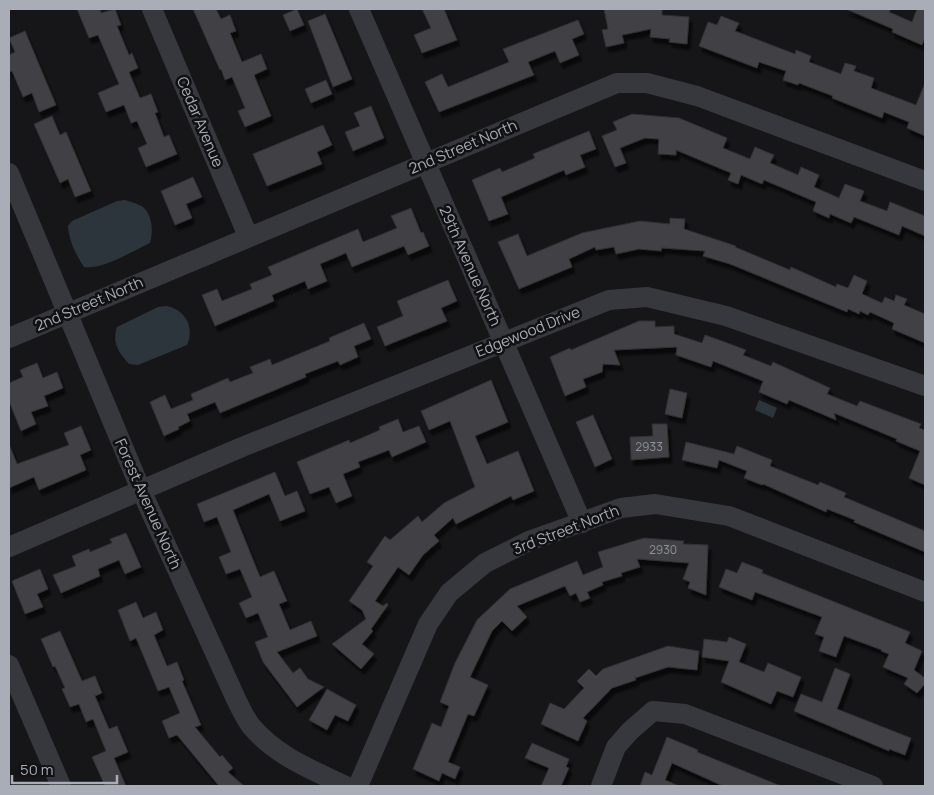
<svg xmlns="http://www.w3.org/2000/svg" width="934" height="795" font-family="Manrope,sans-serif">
	<defs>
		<filter id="shadow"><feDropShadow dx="3" dy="5.5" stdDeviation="1" flood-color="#0009"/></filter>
	</defs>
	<rect width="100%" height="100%" fill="#161618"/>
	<path fill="#2c353c" d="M125 200C130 202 140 204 144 208 153 217 153 233 150 243 133 251 102 270 84 267 76 255 69 241 68 226L72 221 117 201Z
		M166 306C185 309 195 327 187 345L138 365 129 364C118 352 112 343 117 327L158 307Z
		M759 400 777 408 773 418 755 410Z"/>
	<path fill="#404145" stroke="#303034" filter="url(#shadow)" d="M77 9H100L101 13 115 9 121 25 117 26 129 55 132 53 138 68 129 72 140 98 151 94 158 112 155 113 164 137 169 135 177 154 146 167 138 148 147 144 137 121 131 123 124 105 106 112 98 93 119 84 98 35 89 38Z
		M193 9H216L221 19 230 15 236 31 230 33 242 62 261 54 267 69 254 75 271 116 245 127 238 111 245 108 232 77 225 80 221 69 220 70Z
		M297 9 304 25 290 31 283 15Z
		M422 9H444L457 40 422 53 414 35 431 28Z
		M604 9H662V15L689 17 687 44 669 42 670 39 650 37 651 29 622 35 624 43 606 47 602 30 608 29Z
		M846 9H891L889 12 912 22 917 9H925V37L922 45 892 32 893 29Z
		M325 14 352 79 333 87 308 21Z
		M721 16 739 23 735 31 795 54 796 50 811 56 809 62 841 74 845 63 856 66 854 71 874 78 871 88 916 105 925 83V136L907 128 909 122 884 112 882 118 832 98 833 96 799 83 798 85 783 80 786 71 759 62 757 68 699 46 708 22 717 25Z
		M578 20 584 34 572 39 579 55 560 63 555 51 528 62 534 75 439 112 425 82 442 74 448 87 509 62 503 49Z
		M25 31 56 105 39 112 32 93 23 97 12 71 9 72V55L15 52 9 38Z
		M326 80 332 94 311 103 305 89Z
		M371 106 384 138 353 151 345 132 360 126 354 113Z
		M632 114 679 118 727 138 723 148 750 159 755 147 774 155 770 163 798 175 801 167 819 175 814 187 839 198 845 184 864 191 860 201 887 211 890 202 925 216V236L902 226 899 235 854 217 851 223 830 214 829 218 813 211 816 202 764 180 762 184 741 175 738 184 728 180 731 173 676 150V155L658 154 659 139 645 138 620 148 626 163 615 167 602 136 617 130 613 122Z
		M52 116 60 135 66 132 91 191 75 197 68 179 60 183 34 124Z
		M323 125 332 145 317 152 322 164 267 186 253 154Z
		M589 131 596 149 580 155 585 167 566 175 564 170 501 197 508 214 489 221 472 180 500 168 502 172 535 158 533 154Z
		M193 177 202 197 186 204 192 218 175 225 161 191Z
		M411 208 421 233 423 232 429 246 408 255 404 246 352 267 346 253 320 264 327 281 308 289 305 281 272 295 274 301 215 326 202 295 217 289 222 301 252 289 250 284 272 275 268 267 358 229 363 242 397 228 391 216Z
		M670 218 685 219 684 229 736 246 735 247 790 270 791 267 836 287 837 284 848 288 854 275 867 281 862 294 882 303 885 297 894 301 896 295 907 299 904 305 925 314V343L892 329 894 323 870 312 868 315 860 311 859 314 848 309 847 312 730 264 703 256 705 251 662 248 661 251 639 249 616 254 614 247 596 250 595 247 569 259 572 267 519 289 498 242 518 234 527 256 582 233 640 221 670 224Z
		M448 280 457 301 441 308 447 321 385 346 377 327 403 316 397 301Z
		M639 321H655V327L674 326V334L702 343 705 335 722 341 746 350 743 355 771 366 773 362 830 388 827 394 857 406 860 401 921 424 919 428 925 430V485L909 478 920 451 896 441 897 439 834 413 836 420 789 400 787 404 759 392 763 381 713 361 711 367 676 355 677 347 614 350 620 365 603 364 602 372 583 379 586 387 565 396 550 357 570 348 571 350Z
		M364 323 371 339 354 346 358 357 340 365 338 361 305 374 306 377 220 413 215 402 187 414 190 421 178 427 179 429 164 436 150 402 165 395 171 409 193 400 191 394 228 378 230 382 253 373 250 367 270 359 272 365 330 341 329 338Z
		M37 363 43 378 57 372 63 388 44 396 48 406 31 412 36 424 21 431 9 401V383L23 377 20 370Z
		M491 380 508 422 475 436 487 464 518 451 534 491 513 500 511 496 456 524 453 518 434 535 439 541 423 555 409 575 398 567 375 601 383 606 387 603 388 605 371 629 373 631 362 644 374 654 361 669 332 644 366 619 362 610 349 601 373 566 367 562 385 536 390 540 418 516 422 522 444 503 475 487 450 421 429 430 421 411Z
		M670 389 687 393 682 418 665 414Z
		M593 415 612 459 595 467 576 422Z
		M398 419 403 432 419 426 426 442 392 457 389 450 358 462 360 467 343 474 352 496 336 503 329 487 310 494 297 462 349 440 350 443 380 430 379 427Z
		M652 424H667L669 457 631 460 630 437 653 436Z
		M81 426 91 450 80 455 86 470 39 490 34 477 9 488V444L17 464 69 445 64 433Z
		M686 442 734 454 737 446 772 460 770 466 818 485 820 482 846 493 844 497 925 531V552L854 522 855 520 827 509 826 512 763 484 762 485 744 478 747 471 719 460 717 468 682 460Z
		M275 472 285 496 297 491 305 511 280 521 269 494 233 510 260 577 274 571 287 601 279 604 290 630 311 621 317 636 277 652 293 673 300 668 308 679 324 687 297 707 263 662 255 642 268 637 258 613 246 618 239 603 252 597 240 569 226 574 219 557 231 552 217 517 204 522 197 504Z
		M126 533 141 567 125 574 119 560 98 569 100 576 61 593 53 575 76 566 72 556 89 549 90 552 112 543 110 539Z
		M644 538 684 541 683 544 708 545 706 595 688 588 690 582 683 579 689 563 637 559 640 567 621 573 622 576 602 582 603 585 587 592 590 598 580 602 576 593 570 596 565 586 517 606 527 617 512 631 502 621 492 631 470 677 488 685 474 716 468 714 448 762 460 767 455 779 442 773 439 781 413 769 432 723 441 727 449 706 440 702 455 663 477 620 510 589 577 561 583 575 603 567 598 552Z
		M742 562 763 570 762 573 910 632 905 643 922 651 914 670 925 678V686L924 685 917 693 904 684 908 678 883 667 889 654 881 651 882 650 844 636 836 657 819 651 824 637 815 634 822 617 755 592 752 600 719 587 726 569 737 573Z
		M40 569 48 589 37 594 43 607 25 614 12 581Z
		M136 602 143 618 156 612 163 630 154 635 167 666 177 662 184 680 182 681 201 725 195 727 220 757 222 755 233 768 228 772 244 786H219L177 735 169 738 162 721 180 713 169 687 158 691 136 638 130 641 118 610Z
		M60 631 82 681 95 676 102 693 95 696 109 729 117 726 128 752 114 758 126 786H105L92 757 106 751 93 719 86 722 79 704 70 707 62 689 65 688 55 666 53 667 41 639Z
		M729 637 746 644 739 662 764 672 768 663 801 677 793 697 777 691 771 704 721 682 729 661 702 657 704 639 727 642Z
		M668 646 699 651 697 670 668 667 635 678 636 680 612 688 583 718 587 721 578 741 541 724 550 703 564 709 584 688 577 681 589 669 596 676 603 669Z
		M835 668 850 674 837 709 911 738 905 755 889 749V751L794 711 801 694 822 702Z
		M327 689 356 705 348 721 335 715 327 730 309 720Z
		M667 737 698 750 697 752 781 786H723L672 763 665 780 679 786H640L645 772 652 775Z
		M532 743 569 759 566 767 569 768 561 786H541L549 768 525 758Z"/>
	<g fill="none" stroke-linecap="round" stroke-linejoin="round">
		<path stroke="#37383d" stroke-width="20" d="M152 9 248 236
			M359 9 582 523
			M9 173 141 490 236 699C240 707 245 718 251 726 276 756 312 770 346 786
			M9 338 617 83H647L697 96 925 181
			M9 547 242 447 609 300 647 297 726 316 925 386
			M9 665 61 786
			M358 786 428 624 449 593 485 563 529 541 621 508 655 504 729 516 925 592
			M601 786 616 747 630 731 653 711 685 714 873 786"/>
	</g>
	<g text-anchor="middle" stroke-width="5" stroke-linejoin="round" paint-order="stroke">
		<g font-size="12" fill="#8e929b">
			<text x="649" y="451">2933</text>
			<text x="663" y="554">2930</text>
		</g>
		<g font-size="15" fill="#a8adb8" stroke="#111113">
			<text transform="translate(200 122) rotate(67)" y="5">Cedar Avenue</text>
			<text transform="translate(463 147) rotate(-23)" y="5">2nd Street North</text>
			<text transform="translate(470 266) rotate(66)" y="5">29th Avenue North</text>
			<text transform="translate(89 304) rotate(-23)" y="5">2nd Street North</text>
			<text transform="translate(528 332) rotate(-22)" y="5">Edgewood Drive</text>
			<text transform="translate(148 504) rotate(66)" y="5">Forest Avenue North</text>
			<text transform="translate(566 530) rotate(-21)" y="5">3rd Street North</text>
		</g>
	</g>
	<rect width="934" height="795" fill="none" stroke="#a8adb8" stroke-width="20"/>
	<path d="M12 775v8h105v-8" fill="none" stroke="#a8adb8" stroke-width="2.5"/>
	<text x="20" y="775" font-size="15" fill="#a8adb8" stroke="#111113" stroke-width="4" paint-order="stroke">50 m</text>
</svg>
